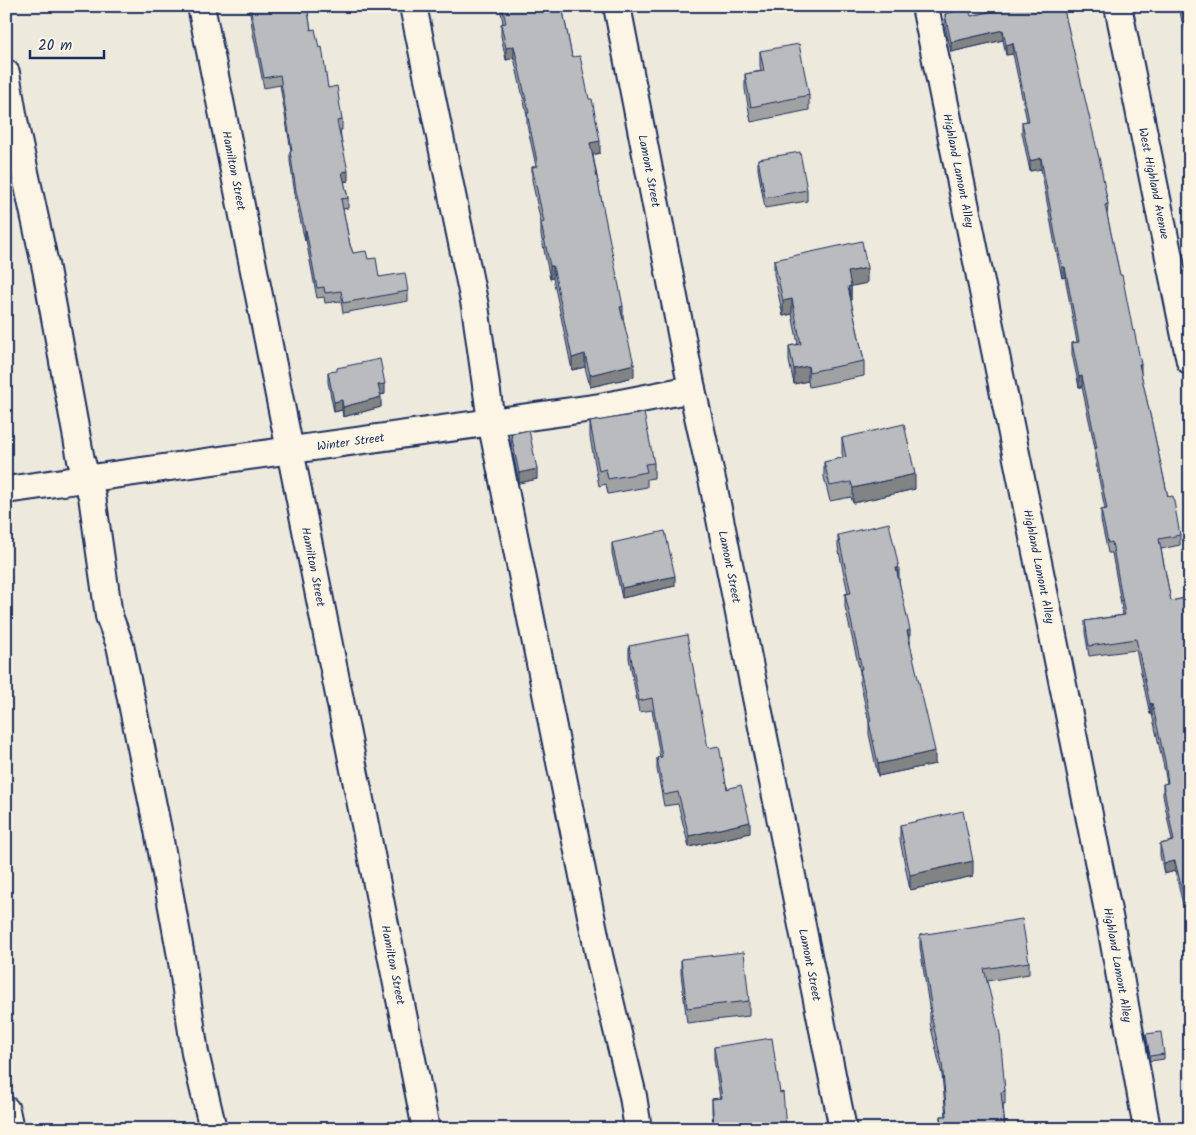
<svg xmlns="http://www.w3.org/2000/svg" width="1196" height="1135" font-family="Kalam,sans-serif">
	<rect width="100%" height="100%" fill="#eee9dd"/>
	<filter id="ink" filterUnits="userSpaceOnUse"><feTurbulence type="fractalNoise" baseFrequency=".02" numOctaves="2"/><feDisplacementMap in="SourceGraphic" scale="10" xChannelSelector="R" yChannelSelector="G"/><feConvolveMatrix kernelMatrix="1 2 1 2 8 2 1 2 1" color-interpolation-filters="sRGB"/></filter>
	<g filter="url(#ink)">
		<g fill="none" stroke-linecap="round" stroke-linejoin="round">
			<defs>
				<g id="minor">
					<path id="s1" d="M201 6 426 1129"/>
					<path d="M413 6 475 306 491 421 599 955 633 1096 638 1129"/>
					<path id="s2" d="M617 6 692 389 713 484 843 1129"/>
					<path id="s3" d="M925 6 1075 744 1110 921 1147 1129"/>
					<path id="s4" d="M1118 6 1190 361"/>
					<path d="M6 73 16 131 46 269 81 460 92 496 109 616 120 645 158 830 182 962 195 1053 213 1129"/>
					<path id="s5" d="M6 490 600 407 692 389"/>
					<path d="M6 1110 10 1129"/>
				</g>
			</defs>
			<use href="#minor" stroke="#1b2f5e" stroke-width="30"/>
			<use href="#minor" stroke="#fcf5e5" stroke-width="26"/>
		</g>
		<path fill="#a0a1a3" stroke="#1b2f5e" d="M249 6H307L311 30 319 48 328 88 342 120V130H340L348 181 344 182 348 198V208L343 209 350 245 353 253 368 259 379 277 408 291V301L343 313 341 301 325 303 324 297 317 298 306 240 305 241 296 201 290 161V151H291L280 85 264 88 253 33Z
			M500 6H562L572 57 600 153 593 155 634 377 590 387 585 367 572 370 553 278 550 279 541 235V223L532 180V167L536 166 527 125V115L514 58 506 60 501 36V24L503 23Z
			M1004 6H1063L1108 204 1107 215 1141 374 1168 497 1180 535V545L1161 549 1171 601 1190 597V934L1175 871 1164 874 1160 855V844L1172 841 1163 795V784H1167L1165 772 1152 714H1150L1136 650 1089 656 1085 632V621L1123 615 1112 553H1108L1101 520V510L1105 509 1095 459V448L1082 387H1079L1072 354V343L1077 342 1065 277 1062 278 1055 245 1041 169 1030 171 1022 133V122L1027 121 1013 54 1006 55 1003 40 951 52 945 25V14L971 16 1004 8Z
			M1179 6H1190V52L1184 22H1182Z
			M760 51 809 95V110L751 122 745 89V74L761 71 760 66Z
			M758 159 807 190V201L765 208 758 169Z
			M774 260 867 283 851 286V301L864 361V376L809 387 808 381 794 384 789 361V346L798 344 792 314 783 316 774 274Z
			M328 372 385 394 380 395 381 407 343 417 342 410 334 412 328 382Z
			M590 422 654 463V478L647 479V487L608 494 606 484 599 486 590 437Z
			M511 434 537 479 519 483 511 444Z
			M842 438 915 489 853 503 851 497 830 501 824 477V462L843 458 842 453Z
			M838 535 899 580 910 643 935 764 878 776 869 734V722L860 682V672L845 607V594L848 593 838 547Z
			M612 543 675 586 622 598 612 553Z
			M629 646 708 748 750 833 689 847 678 804 664 806 657 769V758L660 757 652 710 639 712 629 658Z
			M900 825 973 876 910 890 900 840Z
			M920 935 1029 962V974L987 981 1005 1091V1104H1003L1005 1129H941V1116H946L942 1075 930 1023V1013L920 947Z
			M681 959 749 1001V1016L687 1023 681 974Z
			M1146 1034 1164 1054V1059L1150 1061 1146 1039Z
			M714 1047 786 1129H713L712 1110V1099L720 1098 714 1059Z"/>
		<path fill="#828385" stroke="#1b2f5e" d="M1003 30V40L951 52V42Z
			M1013 43V54L1006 55V45Z
			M514 46V58L506 60V48Z
			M600 141V153L590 155V143Z
			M1041 158V169L1030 171V161Z
			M348 171V181L342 182V172Z
			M306 230V240L305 241V231Z
			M550 266H553V278L550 279Z
			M1062 267H1065V277L1062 278Z
			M867 268V283L848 287V272Z
			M851 286V301L848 287Z
			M792 299V314L783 316V301Z
			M623 306V319L620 307Z
			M585 354V367L572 370V358Z
			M634 364V377L590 387V375Z
			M1139 364H1141V374L1139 375Z
			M808 366V381L794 384V369Z
			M1082 376V387H1079V377Z
			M385 384V394L378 395V385Z
			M381 397V407L343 417V407Z
			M342 400V410L334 412V402Z
			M537 469V479L519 483V473Z
			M915 474V489L853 503V488Z
			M896 568H899V580Z
			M675 576V586L622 598V588Z
			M910 630V643L907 631Z
			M1152 703V714H1150V704Z
			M935 751V764L878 776V764Z
			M750 822V833L689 847V836Z
			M973 861V876L910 890V875Z
			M1175 861V871L1164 874V863Z"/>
		<path fill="#babbbe" stroke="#1b2f5e" d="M250 6H307L311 30 315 29 319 48 322 47 328 88 337 86 342 120 337 121 348 171 342 172 348 198 341 199 350 245 353 253 366 251 368 259 376 258 379 277 405 273 408 291 343 303 341 291 325 293 324 287 317 288 306 230 305 231 296 191 290 151H292L280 75 264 78Z
			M502 6H562L572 57 580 56 589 99H592L600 141 590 143 623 306 620 307 634 364 590 375 585 354 572 358 553 266H550L541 223 544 222 532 167 538 166 527 113H529L514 46 506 48 501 24 506 23Z
			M1006 6H1063L1100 162 1108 204 1105 205 1120 275H1122L1133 331 1134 330 1141 364H1139L1168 497 1173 496 1180 535 1159 539 1171 601 1190 597V923L1175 861 1164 863 1160 844 1174 841 1163 784 1168 783 1165 761 1152 703 1150 704 1136 639 1089 646 1085 621 1125 615 1112 542 1108 543 1101 510 1107 509 1095 448H1097L1082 376 1079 377 1072 343 1079 342 1065 267H1062L1055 234 1041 158 1030 161 1022 122 1029 121 1013 43 1006 45 1003 30 951 42 945 14 969 8 971 16 1007 8Z
			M1181 6H1190V42L1184 12H1182Z
			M799 44 809 95 751 107 745 74 764 71 760 51Z
			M800 152 807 190 765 198 758 159Z
			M862 241 867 268 848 272 851 286 848 287 864 361 809 372 808 366 794 369 789 346 801 344 792 299 783 301 774 260Z
			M380 359 385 384 378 385 381 397 343 407 342 400 334 402 328 372 337 371V368Z
			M644 413 654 463 645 464 647 472 608 479 606 469 599 471 590 422Z
			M904 424 915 474 853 488 851 482 830 486 824 462 846 457 842 438Z
			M529 430 537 469 519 473 511 434Z
			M889 523 899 568H896L910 630 907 631 935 751 878 764 869 722 871 721 860 669H862L845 594 851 593 838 535Z
			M665 531 675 576 622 588 612 543Z
			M687 635 708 748 719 746 727 789 741 785 750 822 689 836 678 792 664 795 657 758 662 757 652 698 639 701 629 646Z
			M963 811 973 861 910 875 900 825Z
			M1022 919 1029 962 984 969 1000 1034 1005 1091 1001 1092 1005 1129H943L941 1116H947L942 1063 930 1011H932L920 935Z
			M744 952 749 1001 687 1008 681 959Z
			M1161 1032 1164 1054 1150 1056 1146 1034Z
			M772 1038 780 1093 783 1092 786 1129H737V1124L714 1126 712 1099 722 1098 714 1047Z"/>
	</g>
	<g text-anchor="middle" stroke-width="4" stroke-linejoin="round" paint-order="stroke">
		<g font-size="12" fill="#1b2f5e" stroke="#fcf5e5">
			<text dy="4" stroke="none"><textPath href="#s1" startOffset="168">Hamilton Street</textPath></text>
			<text dy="4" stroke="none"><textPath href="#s3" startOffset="168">Highland Lamont Alley</textPath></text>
			<text dy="4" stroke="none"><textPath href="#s2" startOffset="168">Lamont Street</textPath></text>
			<text dy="4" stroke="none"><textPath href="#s4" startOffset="181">West Highland Avenue</textPath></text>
			<text dy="4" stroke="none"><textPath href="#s5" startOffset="348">Winter Street</textPath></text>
			<text dy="4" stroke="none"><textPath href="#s3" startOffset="572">Highland Lamont Alley</textPath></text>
			<text dy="4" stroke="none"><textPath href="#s1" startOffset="572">Hamilton Street</textPath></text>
			<text dy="4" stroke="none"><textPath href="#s2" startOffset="572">Lamont Street</textPath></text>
			<text dy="4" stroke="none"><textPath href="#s3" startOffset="978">Highland Lamont Alley</textPath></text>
			<text dy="4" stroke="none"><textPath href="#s1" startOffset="978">Hamilton Street</textPath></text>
			<text dy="4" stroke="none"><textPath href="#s2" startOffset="978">Lamont Street</textPath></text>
		</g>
	</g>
	<rect width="1196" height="1135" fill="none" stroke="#fcf5e5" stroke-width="25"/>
	<rect x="12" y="12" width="1171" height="1110" fill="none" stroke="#1b2f5e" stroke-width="2" filter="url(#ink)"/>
	<path d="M30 50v8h74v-8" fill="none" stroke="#1b2f5e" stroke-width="2.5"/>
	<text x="38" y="50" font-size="15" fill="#1b2f5e" stroke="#fcf5e5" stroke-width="4" paint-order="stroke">20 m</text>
</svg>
